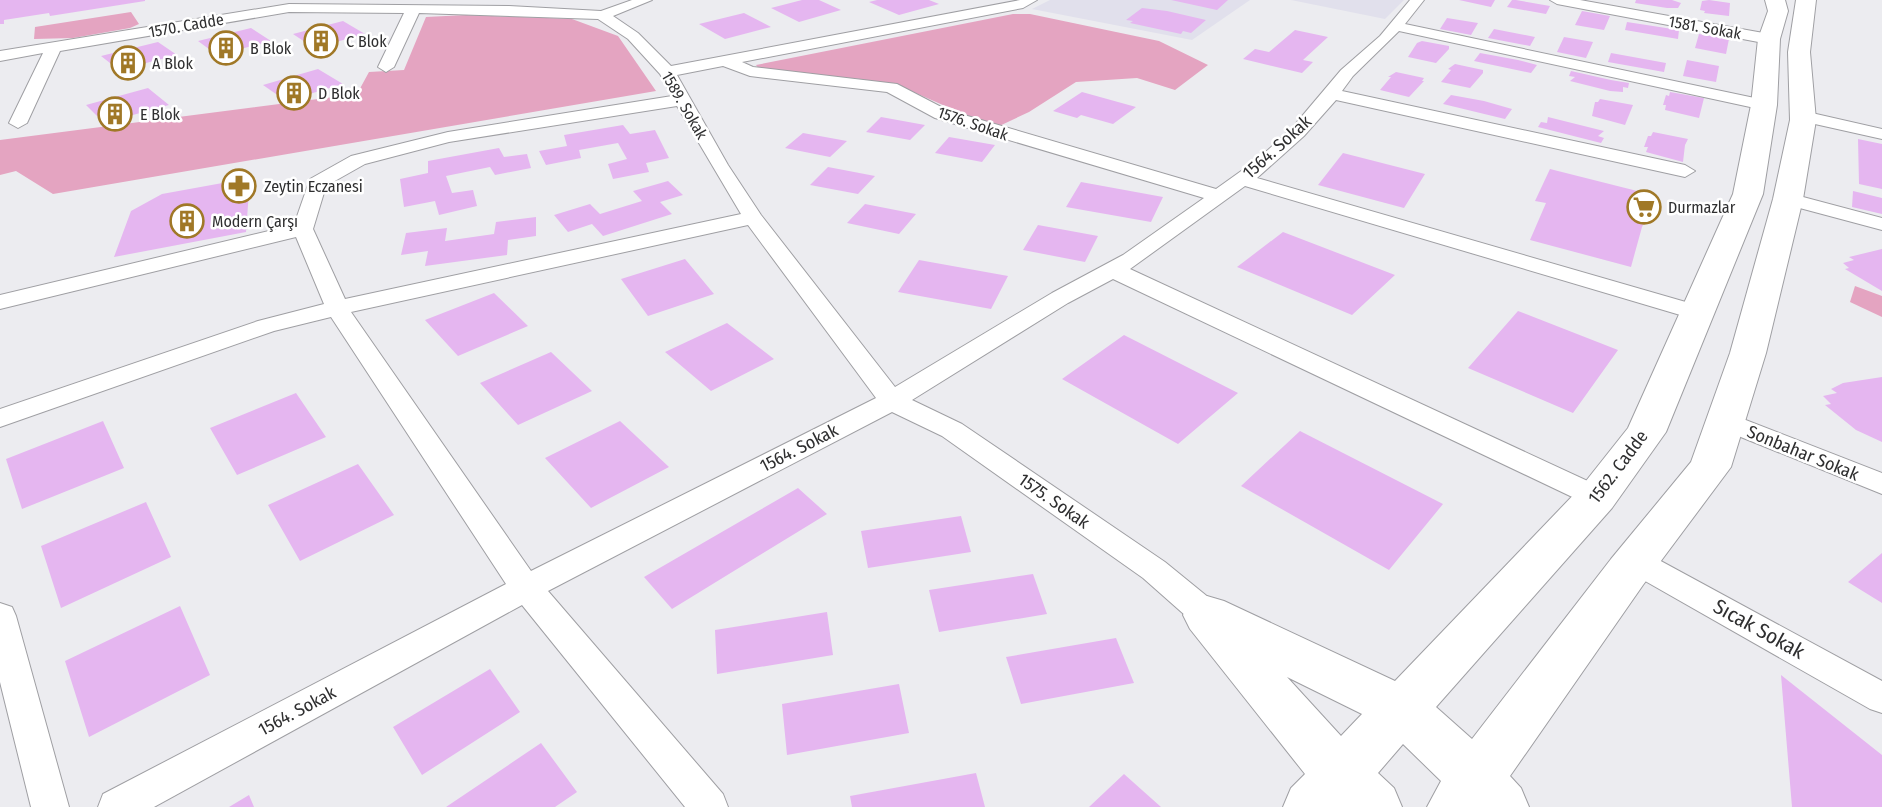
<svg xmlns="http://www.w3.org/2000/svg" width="1882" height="807" font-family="'Fira Sans Condensed',sans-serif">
	<rect width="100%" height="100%" fill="#ececf0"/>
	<path fill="#e1e0ec" d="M1050 0H1250L1192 40 1032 9Z
		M1291 0H1404L1385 19Z"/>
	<path fill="#e4a4c1" d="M131 12 139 24 130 28 73 38 34 39 35 27Z
		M1013 14H1030L1159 41 1208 65 1175 90 1137 78 1076 82 1029 112 995 128 902 87 860 79 759 69 756 65Z
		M466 15 572 19 618 36 656 91 53 194 16 171 0 175V140L357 94 369 72 404 70 426 17Z
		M1855 286 1882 296V317L1850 302Z"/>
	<path fill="#e5b6f0" d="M0 0H145V1L50 16 49 13 4 20V24H0Z
		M802 0H819L841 10 799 22 771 8Z
		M877 0H929L939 4 899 15 869 2Z
		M1171 0H1228L1217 10Z
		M1459 0H1495L1491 7Z
		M1512 0H1516L1550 6 1546 14 1507 7Z
		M1636 0H1672L1681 3 1678 8H1667L1635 3Z
		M1709 0 1730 3 1729 16 1704 13 1705 11 1700 10 1702 1Z
		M1142 8 1167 11 1206 20 1191 33 1183 31 1181 34 1130 23 1133 21 1126 20Z
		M1582 11 1610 16 1604 30 1575 25Z
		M744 13 771 27 725 39 699 24Z
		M1447 18 1478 23 1471 35 1440 29Z
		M343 21 365 34 314 48 293 34Z
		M1627 22 1679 30 1678 39 1625 30Z
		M251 28 271 41 217 55 198 41Z
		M1494 29 1535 37 1530 46 1488 38Z
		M1295 30 1328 37 1303 60 1313 62 1302 73 1243 59 1255 49 1269 52Z
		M1699 34 1729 39 1726 54 1695 48Z
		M1564 37 1593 42 1586 58 1557 52Z
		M1422 41 1449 46V49L1436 63 1408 57 1417 43Z
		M158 42 177 55 119 70 101 56Z
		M1480 53 1518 60 1537 65 1531 73 1474 61Z
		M1611 53 1666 63 1664 72 1608 62Z
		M1687 60 1719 66 1716 82 1683 76Z
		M1455 64 1483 70V73L1470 88 1441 82 1451 70 1448 69Z
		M318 69 343 84 286 101 263 85Z
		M1571 71 1611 80 1629 83 1628 88 1623 87V92L1610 91 1570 81 1575 77 1569 76Z
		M1396 72 1424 78 1422 81H1424L1409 97 1380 90 1391 77H1388Z
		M148 88 169 105 104 123 86 105Z
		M1082 92 1136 107 1113 124 1081 115 1077 118 1053 111Z
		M1670 92 1704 98 1699 118 1665 110 1666 105H1663L1666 95 1669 96Z
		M1451 95 1484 101 1512 109 1505 119 1443 104Z
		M1600 99 1633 105 1625 125 1592 116 1595 102H1598Z
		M881 117 925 125 910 140 866 132Z
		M1548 117 1604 131 1598 136 1604 138 1601 143 1538 127 1541 122 1547 123Z
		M623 125 630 134 655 130 669 158 646 163 649 172 613 179 608 164 627 159 618 143 579 150 581 158 546 165 539 151 567 146 564 135Z
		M1653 132 1688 139 1685 145 1683 162 1646 152 1648 147H1644L1648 136H1651Z
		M803 133 847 141 830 157 785 148Z
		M949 137 995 145 982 162 935 153Z
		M1858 139 1882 144V189L1859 184Z
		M499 148 504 157 527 154 531 168 495 175 490 167 446 176 452 193 473 190 477 206 439 215 435 201 404 207 400 179 428 173V161Z
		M1343 153 1425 174 1404 208 1318 185Z
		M828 167 875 176 858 194 810 185Z
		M1550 169 1657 196 1642 227 1631 267 1530 240 1546 203 1535 201Z
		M250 178 246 232 114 257 131 211 162 194Z
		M668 181 683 195 660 202 672 214 603 236 592 224 568 232 554 215 590 204 600 214 642 201 633 191Z
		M1081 182 1163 197 1151 222 1066 207Z
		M1853 191 1882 198V214L1852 207Z
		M865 204 916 214 899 234 847 223Z
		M536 217V236L508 240 507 255 425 266 428 251 401 255 406 233 447 228 445 241 494 234 496 222Z
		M1038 225 1098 236 1085 262 1023 250Z
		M1283 232 1395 275 1352 315 1237 267Z
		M1882 249V291L1845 269 1849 268 1843 263 1854 260 1849 257Z
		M685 259 714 294 648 316 621 279Z
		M919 260 1008 276 991 309 898 292Z
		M494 293 528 326 458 356 425 320Z
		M1518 311 1618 350 1573 413 1468 368Z
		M727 323 774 359 711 391 665 352Z
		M1124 335 1238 393 1178 444 1062 379Z
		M551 352 592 391 518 425 480 383Z
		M1882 377V442L1856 430 1825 405 1831 404 1823 396 1837 393 1831 389 1843 383Z
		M296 393 326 437 237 475 210 428Z
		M103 421 124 468 22 509 6 459Z
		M620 421 669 467 591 508 545 458Z
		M1300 431 1443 504 1389 570 1241 486Z
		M358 464 394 515 300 561 268 505Z
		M798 488 827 514 672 609 644 577Z
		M146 502 171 557 61 608 41 546Z
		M961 516 971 552 868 568 861 531Z
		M1882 553V603L1848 582Z
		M1033 574 1047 614 939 632 929 590Z
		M180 606 210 675 89 737 65 661Z
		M827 612 833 655 717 674 715 630Z
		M1116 638 1134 683 1021 704 1006 657Z
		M490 669 520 712 422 775 393 727Z
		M1781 675 1882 755V807H1792Z
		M899 684 909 733 787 755 782 704Z
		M541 743 577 792 555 807H446Z
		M976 773 985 807H852L850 796Z
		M1124 774 1161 807H1089Z
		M249 795 254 807H229Z"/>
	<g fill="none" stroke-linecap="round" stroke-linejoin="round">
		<defs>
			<path id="street" d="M632 0H652L613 16 638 33 671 66 1020 0H1037L1023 8 742 62 753 67 897 84 947 110 1216 189 1258 159 1292 128 1341 70 1380 36 1410 0H1424L1405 24 1764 100 1773 105 1764 110 1399 31 1353 76 1342 91 1685 165 1695 171 1685 177 1336 100 1304 136 1257 178 1703 307 1707 312 1703 317H1687L1245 186 1130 269 1607 490 1612 497 1607 504 1597 507 1587 504 1113 279 1068 303 912 400 962 424 1165 562 1219 606 1223 615 1219 624 1207 628 1195 624 1143 578 942 436 892 412 548 591 723 794 728 807H685L522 605 154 807H98L103 794 506 584 331 317 274 331 0 427V409L258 321 324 304 296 237 0 309V295L294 225 310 179 351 156 448 132 672 96 660 74 628 39 598 19 419 13 394 67 386 72 378 67 404 13 289 12 60 51 27 123 18 128 9 123 43 53 0 61V51L289 4 509 6 601 11ZM723 66 750 76 887 92 935 118 1204 198 1123 255 1052 293 895 387 761 215 728 165 677 75ZM677 106 741 214 345 299 313 229 326 186 365 164 449 142ZM748 225 876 398 531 571 351 312Z
				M1550 0H1580L1769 34 1777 39 1769 44 1557 4Z
				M1803 111 1882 129V139L1797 120 1794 116 1797 112Z
				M1788 193 1882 218V230L1781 203 1778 199 1781 195Z
				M1725 412 1882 473V494L1716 427 1712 421 1716 415Z
				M1635 549 1646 553 1882 681V713L1870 709 1624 569 1619 561 1624 553Z
				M0 603 12 607 16 616 69 807H31L0 682Z"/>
			<path id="secondary" d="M1765 0H1785L1788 11 1780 39 1777 105 1763 194 1666 432 1612 508 1436 707 1472 739 1611 559 1691 462 1730 353 1773 199 1790 120 1788 52 1796 0H1816L1810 52 1816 120 1803 199 1766 353 1731 467 1643 585 1510 776 1521 788 1529 807H1427L1441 781 1403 744 1378 773 1394 788 1402 807H1283L1291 788 1305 774 1190 629 1183 615 1190 601 1207 596 1224 601 1395 681 1582 486 1628 428 1733 194 1751 105 1758 39 1768 11ZM1287 677 1362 714 1341 736Z"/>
		</defs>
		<use href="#street" stroke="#9f9fa3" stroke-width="2"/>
		<use href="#secondary" stroke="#9f9fa3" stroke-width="2"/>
		<use href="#street" fill="#fff" fill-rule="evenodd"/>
		<use href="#secondary" fill="#fff" fill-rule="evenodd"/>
	</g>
	<defs>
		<symbol id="building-ring" viewBox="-11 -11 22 22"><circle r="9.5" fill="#fff" stroke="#a07827" stroke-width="1.5"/><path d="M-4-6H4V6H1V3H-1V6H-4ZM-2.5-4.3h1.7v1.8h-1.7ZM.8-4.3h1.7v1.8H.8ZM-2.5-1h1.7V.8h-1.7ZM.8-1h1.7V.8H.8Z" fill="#a07827"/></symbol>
		<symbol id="pharmacy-ring" viewBox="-11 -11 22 22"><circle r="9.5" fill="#fff" stroke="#a07827" stroke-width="1.5"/><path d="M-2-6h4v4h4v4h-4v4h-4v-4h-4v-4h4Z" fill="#a07827"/></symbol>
		<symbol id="supermarket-ring" viewBox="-11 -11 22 22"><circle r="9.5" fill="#fff" stroke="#a07827" stroke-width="1.5"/><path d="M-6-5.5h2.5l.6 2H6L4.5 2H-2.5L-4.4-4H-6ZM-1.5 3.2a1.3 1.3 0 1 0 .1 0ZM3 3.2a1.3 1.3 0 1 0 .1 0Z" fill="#a07827"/></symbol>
	</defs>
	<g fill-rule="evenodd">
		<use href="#building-ring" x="302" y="22" width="38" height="38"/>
		<use href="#building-ring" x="207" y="29" width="38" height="38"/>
		<use href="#building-ring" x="109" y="44" width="38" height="38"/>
		<use href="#building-ring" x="275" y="74" width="38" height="38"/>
		<use href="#building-ring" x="96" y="95" width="38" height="38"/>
		<use href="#pharmacy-ring" x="220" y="167" width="38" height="38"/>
		<use href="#supermarket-ring" x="1625" y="188" width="38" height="38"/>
		<use href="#building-ring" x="168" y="202" width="38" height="38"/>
	</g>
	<g text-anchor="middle" stroke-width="5" stroke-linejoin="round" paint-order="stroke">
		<g font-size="16" fill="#2f2f30" stroke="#fff">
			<text transform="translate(186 25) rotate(-10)" y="6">1570. Cadde</text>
			<text transform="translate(1705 27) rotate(10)" y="6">1581. Sokak</text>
			<text transform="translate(685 105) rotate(60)" y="6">1589. Sokak</text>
			<text transform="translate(973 123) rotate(19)" y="6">1576. Sokak</text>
		</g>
		<g font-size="16" fill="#2f2f30" stroke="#fff" text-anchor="start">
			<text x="346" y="47">C Blok</text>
			<text x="250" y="54">B Blok</text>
			<text x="152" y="69">A Blok</text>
			<text x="318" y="99">D Blok</text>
			<text x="140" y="120">E Blok</text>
			<text x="264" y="192">Zeytin Eczanesi</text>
			<text x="1668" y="213">Durmazlar</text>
			<text x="212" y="227">Modern Çarşı</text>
		</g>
		<g font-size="18" fill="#2f2f30" stroke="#fff">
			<text transform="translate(1277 147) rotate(-42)" y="6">1564. Sokak</text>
			<text transform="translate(799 448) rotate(-27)" y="6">1564. Sokak</text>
			<text transform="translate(1803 453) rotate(22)" y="6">Sonbahar Sokak</text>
			<text transform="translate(1618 467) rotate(-53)" y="6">1562. Cadde</text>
			<text transform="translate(1054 501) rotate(35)" y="6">1575. Sokak</text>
			<text transform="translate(297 711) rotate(-28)" y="6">1564. Sokak</text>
		</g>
		<g font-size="21" fill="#2f2f30" stroke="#fff">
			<text transform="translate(1759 629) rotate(29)" y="7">Sıcak Sokak</text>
		</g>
	</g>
</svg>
